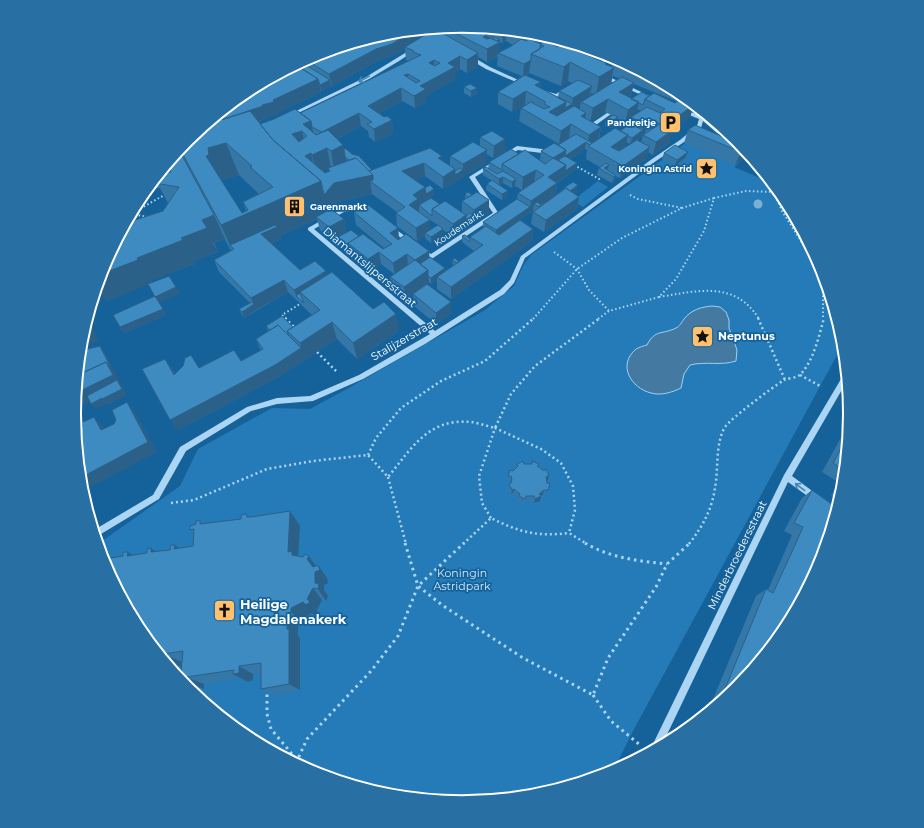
<svg xmlns="http://www.w3.org/2000/svg" width="924" height="828" font-family="Montserrat,sans-serif">
	<rect width="100%" height="100%" fill="#15629b"/>
	<path fill="#257bb8" d="M691 139 742 160 734 167 772 183 785 199 821 266 843 344 633 731 613 771 537 795 462 802 386 794 313 772 246 736 187 688 139 629 103 562 98 544 180 486 198 449 272 408 310 409 347 389 485 310 514 286 523 266 531 255Z
		M598 181 608 187 583 207 572 201Z"/>
	<path fill="#4479a1" stroke="#9dd2f5" d="M712 306 720 307 726 312 729 320V328L737 350 736 361C721 366 706 361 690 365L684 374 681 388C673 392 661 396 651 393 631 388 617 365 636 349 639 347 644 346 647 345 655 329 662 335 676 328 679 327 682 322 684 319 691 310 701 307 712 306Z"/>
	<g fill="none" stroke-linecap="round" stroke-linejoin="round">
		<path stroke="#abd5f3" stroke-width="1.5" stroke-dasharray="1.5 2" stroke-linecap="butt" d="M536 39 545 44"/>
		<path stroke="#abd5f3" stroke-width="2" stroke-dasharray="1.5 2.5" stroke-linecap="butt" d="M574 165 601 180
			M774 192 782 211 815 263 823 286V319
			M630 195 638 199 682 208
			M148 217 131 214 166 194
			M127 222 131 214
			M554 252 577 269 589 290 609 311
			M659 297C697 291 735 280 759 319
			M286 319 282 315 300 304
			M533 319 577 269 622 238 682 208 714 198
			M598 319 609 311 659 297 676 279 704 231 714 198 746 191 774 192 777 189"/>
		<path stroke="#abd5f3" stroke-width="2.5" stroke-dasharray="2 3" stroke-linecap="butt" d="M285 318 296 329
			M758 318 785 380
			M317 352 336 371
			M800 375 822 387
			M368 455 376 438 401 408 441 381 485 361 534 318
			M388 477 406 544
			M171 503 194 500 267 469 313 461 368 455 388 477C412 448 428 418 471 422 479 423 487 426 495 428L511 394 535 366 600 318
			M491 518 482 503 479 476 495 428 541 449 561 463 573 486 575 510 569 533 587 544
			M463 544 491 518C519 532 537 537 569 533
			M689 544C705 523 713 507 716 481 718 464 716 442 725 427 731 418 773 387 784 380 789 378 797 378 801 374 814 359 819 336 824 318"/>
		<path stroke="#abd5f3" stroke-width="3" stroke-dasharray="2.5 4" stroke-linecap="butt" d="M405 543 418 586 442 605 523 658 593 695 608 658 656 587 667 564 690 543
			M585 543C610 558 639 561 667 564
			M267 688V714L271 729 297 760
			M593 695 611 721 640 745
			M296 763 307 739 371 671 398 636 418 586 464 543"/>
		<path fill="#abd5f3" fill-rule="evenodd" d="M410 50 414 51 399 61 369 79 292 116 288 115 366 77Z
			M608 55 611 56 599 68H595V66Z
			M469 57H473L490 67 527 84 523 85 486 69 469 59Z
			M601 75H605L650 96 646 97 601 77Z
			M565 88 569 89 557 97 540 91 542 90 556 94Z
			M682 110H686L701 116 704 113 707 115 705 118 721 131 733 137 738 142H735L717 133 703 121 701 128 684 142 656 161 525 258 514 283 504 294 425 344 363 379 313 401 277 404 251 411 186 451 159 499 96 537 94 530 153 495 180 447 247 407 277 398 310 396 359 375 430 334 308 230V228L340 210 355 206 370 210 371 211 368 213 355 210 344 212 314 229 435 331 500 290 510 280 521 256 652 159 680 140 697 126 699 119 682 112Z
			M607 113 611 114 589 130H585V128Z
			M517 146 550 150 553 152 550 154 518 150 508 156H504V154Z
			M496 160 499 162 498 163 475 177 499 214 498 215 433 258H429L421 253V251L423 250 431 254 493 213 469 177Z
			M391 226 412 241V243H408L389 229 388 228Z
			M846 373 847 381 792 476 819 496 820 498 819 500 816 502 813 500 788 482 662 745 651 751 650 749 652 746 784 475 844 374Z"/>
	</g>
	<circle fill="#7eaed1" cx="758" cy="204" r="4.5"/>
	<path fill="#3578a7" fill-rule="evenodd" d="M462 26 538 34 539 42H538L541 44H551V38L592 50 586 55 612 67 613 62 616 59 678 92 700 110 699 111 693 108 690 117 672 130 669 143 653 155 648 152 646 159 620 178 615 176 614 182 612 183 597 175 599 168 600 167 586 159 587 150 585 149 570 159 577 163 576 169 557 183 555 196 541 205 564 189 565 187 577 192 574 193 579 197 577 209 544 232 531 224 533 211 498 235 533 229 532 241 451 299 437 289V280L431 284 429 282 405 299 392 289 390 277 394 274 381 264 371 271 338 245 336 238 359 236 383 249 384 248 356 225 354 212 398 228 399 239 430 257 445 268V271L453 266 452 260 459 262 474 251 462 242V236L470 239V237L483 228V222L517 199 518 193 522 190 515 186 512 188 503 183 499 185 483 175V168L488 169 489 162 519 154 540 160 541 151 558 145 570 138 569 137 559 144 519 121 521 108 526 105 525 104 512 112 498 104V92L522 76 497 66 498 56 487 62 478 57V66L467 73 460 69 455 72V79L426 96V102L415 108 402 101 379 113 384 117 392 120 393 133 375 142 369 137 368 131 361 126 337 139 344 149 372 170 442 156V160L450 166V156L480 146V137L505 151 493 158 486 154V163L443 189 425 176 414 180 434 195 419 204V205L440 204 462 213V201L465 200V194L472 195 489 200V213L453 236 443 230V235L431 243 426 239 425 236 417 241 397 226 396 213 397 212 372 194 338 202 332 210 344 219 346 231 332 240 320 230 317 219 280 236 281 239 271 244 300 270 327 275 373 309 399 331 357 359 337 339 280 376 178 430 165 359 175 374 199 368 241 361 261 351 256 339 268 331 266 326 293 327 312 315 288 292 244 318 242 315 239 309 250 303 219 272 214 260 231 251 223 236 225 239 214 243 218 252 193 261 195 264 151 280 152 282 176 287 180 293 158 302 166 315 124 333 120 327 155 296 148 284 107 301 100 291 95 292 104 265 163 211 168 203 160 188 147 189 188 139 304 64 303 61 314 55 316 57 326 52 387 33 441 32V28ZM487 36 491 38 487 39ZM506 41 513 45 499 52V42L502 43ZM405 49 406 60 409 61 300 113 260 124 258 122 267 118 266 117 278 114 277 113 321 92V91L331 86H332L377 61 393 56ZM529 73 561 86 568 81 572 83 559 91 558 97 540 88 541 82 526 75ZM613 76 619 78 611 84ZM634 84 676 101 675 103 649 96 631 99 628 97 631 95ZM591 93 594 94 590 97ZM580 105V109L576 107ZM637 109 641 111 636 114ZM605 112 612 115 606 119 605 126 610 128 617 124 618 119 625 122 631 118 630 124 620 131 599 139 601 127 590 121ZM643 135 641 142 637 140ZM626 142 630 144 625 148ZM328 168 329 171 325 173 322 171ZM239 175 259 194 243 202 246 211 242 213 221 180ZM430 220 438 225 430 230Z
		M464 87 477 88V94L471 97 464 93Z
		M688 130 740 144 746 151 742 160 735 165 684 143Z
		M664 153 685 158 675 166 662 159Z
		M487 184 508 191 507 197 502 200 486 190Z
		M413 294 451 302V314L436 324 414 306Z
		M849 423 842 490 839 501 831 496 838 482 822 472Z
		M517 464H539L538 466 548 480 547 481V483L550 484 546 494H543L541 496 540 501 534 503 533 500H525L524 503 518 501 519 498 513 493 511 494 508 489 509 484H511L510 481 507 480 508 476 516 468Z
		M812 490 837 508 736 689 708 711 756 596 766 589 768 590 792 535 784 531 802 498Z
		M290 511 300 526 298 556 316 566 327 578 328 583 324 585V590L328 596 326 601 322 600 317 610 319 613 315 616 312 613 302 619V623H298V636L300 638V690L274 695 261 689V673L253 674V680L248 682 241 678 204 684V689H199L184 684 176 674 181 672V667H177L169 664H168L139 629 109 558 123 556 128 552 133 555 147 553 151 548 156 551 193 546 194 533 190 530 200 520 203 523 241 519 249 517H251Z"/>
	<path fill="#2b6188" d="M477 27 486 28 485 36 487 35 486 47 485 48Z
		M436 29 405 47V49L393 56 377 61 332 86 329 74 376 49 412 31Z
		M504 30H507L506 41 502 43 503 31Z
		M533 33 539 34V42L527 49 528 36Z
		M524 34 523 47 520 48 521 36Z
		M500 40 499 54 498 53 497 56 487 62V49L494 42Z
		M579 46 581 47 579 61 575 50Z
		M583 47 592 50 581 59Z
		M478 53V66L467 73V60Z
		M460 56V69L455 72V79L426 96V102L415 108 414 96 420 86 448 63Z
		M434 60V73L429 63Z
		M531 60 529 73 523 77 524 64Z
		M570 62 568 81 561 86 564 67Z
		M606 63 604 74 614 68 610 86 596 95 599 77Z
		M408 74 409 86 404 75Z
		M318 79 321 92 277 113 278 114 266 117 267 118 217 137 188 139 262 105 273 100Z
		M330 80 331 86 321 91 320 85Z
		M541 82 539 95 535 85Z
		M634 83 631 95 617 104 619 92Z
		M592 86 589 99 581 102 580 105 571 111 573 98Z
		M401 88 402 101 369 118 368 106Z
		M477 88V94L471 97V91Z
		M526 91 525 104 512 112 513 99Z
		M608 99 605 112 590 121 593 108Z
		M566 102 572 104 571 111 548 124 549 112Z
		M639 102 636 115 631 117V118L625 122 628 110Z
		M694 105 690 117 660 139 664 126Z
		M359 113 361 126 325 145 322 132Z
		M586 113 584 125 581 116Z
		M618 117 617 124 610 128 611 122Z
		M651 119 649 128 647 127 645 133 641 137 644 124Z
		M392 120 393 133 375 142 374 129Z
		M311 121 315 140 307 136 303 124Z
		M571 124 569 137 559 144 561 131Z
		M601 127 598 140 590 145 588 143 589 135Z
		M643 130 641 137 630 144 632 138Z
		M673 130 669 143 653 155 656 142Z
		M302 131 306 149 292 134Z
		M628 135 625 148 609 158 611 147Z
		M505 139V151L493 158 494 146Z
		M586 142 585 149 557 167 553 158 566 150Z
		M226 143 239 175 221 180 206 156 208 148Z
		M343 145 347 164 334 170 331 151Z
		M650 147 646 159 620 178 623 166Z
		M327 148 331 167 317 174 312 155Z
		M744 149 746 151 742 160 735 165 741 152Z
		M487 150 486 163 463 177V164Z
		M688 152 685 158 675 166 677 160Z
		M311 153 315 172 305 156Z
		M442 156V169L438 158Z
		M424 163 425 176 404 184 402 171Z
		M577 163 576 169 546 190 548 177 566 165Z
		M609 165 607 171 604 168Z
		M455 169V175L463 170V177L443 189V177Z
		M536 170 534 183 522 190 523 177Z
		M374 172V184L370 181 372 194 338 202 329 213 316 217 317 219 280 236 281 239 265 247 234 249 230 245 235 257 221 225 321 181 334 183Z
		M615 175 614 182 612 183 614 177Z
		M503 177V183L499 185V179Z
		M516 179 515 186 512 188V182Z
		M557 183 555 196 538 207 534 204 533 211 496 237V230L530 207 531 201Z
		M578 185 577 192 569 197 570 191Z
		M425 187 426 194 434 189V195L419 204V212L410 217 409 205 413 195Z
		M508 191 507 197 502 200V194Z
		M579 197 577 209 544 232 546 220Z
		M489 200V213L453 236V224L466 215V222L474 216V210Z
		M214 215 225 239 213 243 218 252 193 261 195 264 151 280 152 283 107 301 100 291 95 292 101 274 181 238 202 220Z
		M344 219 346 231 332 240 329 227Z
		M430 220 431 232 425 233V236L417 241 416 228Z
		M398 228 399 240 391 243 390 233Z
		M443 229V235L431 243V237Z
		M533 229 532 241 451 299V287Z
		M429 251 430 263 420 270 415 260Z
		M379 252 381 264 371 271 368 259Z
		M407 254 408 266 395 275 393 263Z
		M445 268V274L437 277V280L431 284V278Z
		M428 270 429 282 405 299 404 287Z
		M326 271 329 283 300 292 302 299 296 296 294 290Z
		M284 280 288 292 256 310 251 298Z
		M176 287 180 293 159 303 158 302 166 315 124 333 120 327 155 296Z
		M451 302V314L436 324V313Z
		M254 304 256 310 244 318 242 312Z
		M396 314 399 331 357 359 353 343Z
		M88 318 99 341 81 346 82 338Z
		M332 322 337 339 280 376 178 430 170 420 301 348 300 343Z
		M100 346 104 351 127 395 107 405 106 404 96 409 91 404 121 386 74 409 76 393Z
		M165 359 172 370 182 385 174 375Z
		M127 402 136 413 157 452 85 490 93 508 88 511 81 489 80 478 148 442Z
		M94 417 104 427 111 440 101 430Z
		M549 475 548 480 545 482 546 477Z
		M514 489 513 493 511 494 512 490Z
		M544 490 543 494 540 497 541 496 540 501 534 503 535 499Z
		M290 511 300 526 298 560 288 552Z
		M175 545 192 559 174 549Z
		M151 548 170 562 151 552Z
		M128 552 148 565 127 556Z
		M104 555 126 568 104 559Z
		M309 556 318 569V565L327 578 328 583 324 585V590L328 596 326 601 318 589 315 583 307 559Z
		M313 588 322 600 317 610 307 599Z
		M303 602H310L319 613 315 616 312 613 302 619V623L291 612V608Z
		M287 613 298 623V636L300 638V690L289 684Z
		M163 654 182 662 181 667 164 660 162 657Z
		M239 666 253 674V680L248 682 233 674Z
		M186 677 204 684V689L185 682Z"/>
	<path fill="#3e8bc2" stroke="#2b6188" fill-rule="evenodd" d="M462 26 483 28 478 31 487 35 483 37 487 39 490 38 500 42 487 49 445 28Z
		M435 29 478 53 467 60 460 56 448 63 455 67 420 86 426 89 414 96 401 88 368 106 384 117 387 116 392 120 374 129 367 124 372 122 359 113 322 132 312 127 311 121 300 113 421 55 413 52 414 51 405 47ZM434 60 440 63 435 66 429 63ZM408 74 420 81 416 83 404 75Z
		M412 31 392 44 376 49 329 74 306 60 314 55 316 57 326 52 361 41 362 42 364 40 369 39 373 40 376 39 372 38 387 33Z
		M511 31 534 33 528 36 524 34 521 36Z
		M494 37 500 40 497 41 491 38Z
		M521 39 526 41 529 39 541 44 540 45V49L531 54V60L524 64 498 53 510 47Z
		M545 41 558 47 564 41 579 46 575 50 606 63 605 64 614 68 599 77 570 62 564 67 531 54 544 46 540 45Z
		M616 59 650 77 613 62Z
		M302 62 304 64 330 80 320 85 318 79 296 65Z
		M296 65 318 79 273 100 274 102 262 105 263 106 224 119 210 121 247 91Z
		M525 75 541 82 535 85 566 102 549 112 557 116 574 106 586 113 581 116 601 127 589 135 571 124 561 131 521 108 531 102 544 109 550 107 544 104 546 102 526 91 513 99 498 92Z
		M622 77 634 83 619 92 639 102 628 110 608 99 593 108 581 102Z
		M578 80 592 86 573 98 559 91Z
		M470 84 477 88 471 91 464 87Z
		M642 92 649 96 645 99 643 105 631 99Z
		M654 93 675 103 681 98 694 105 664 126 673 130 656 142 643 135 660 124 651 119 644 124 631 117 647 107 660 113 665 109 645 99Z
		M558 97 572 104 565 108 566 102Z
		M295 109 311 121 303 124 316 135 328 130 343 145 331 151 327 148 312 155 311 153 305 156 325 173 330 171 328 168 356 158 373 175 334 183 324 195 321 181 273 140 260 124 274 119ZM302 131 307 136 299 142 292 134Z
		M250 111 273 140 321 181 221 225 180 149 188 139 210 121 224 119ZM226 143 252 166 250 167 273 187 243 202 248 210 242 213 206 156 209 155 208 148Z
		M613 115 618 117 611 122 606 119Z
		M630 124 643 130 632 138 627 135H628L620 131Z
		M695 125 740 144 744 149 741 152 688 130Z
		M649 126 654 128 651 129 647 127Z
		M615 128 628 135 611 147 619 151 637 140 650 147 623 166 588 146Z
		M492 131 505 139 494 146 480 137Z
		M576 134 592 143 590 145 586 142 565 156 566 150 558 145Z
		M473 142 487 150 463 164 450 156Z
		M554 143 566 150 553 158 566 165 548 177 557 183 531 201 518 193 544 175 536 170 523 177 502 164 525 150 545 164 553 158 541 151Z
		M675 145 688 152 677 160 664 153Z
		M345 148 352 154 359 156 372 170 369 171 356 158 349 160 345 157 344 149Z
		M430 148 442 156 438 158 455 169 443 177 424 163 402 171 425 187 413 195 418 199 409 205 430 220 416 228 396 213 405 207 370 181 373 180V175L369 171Z
		M511 149 519 154 502 164V170L489 162Z
		M179 150 214 215 202 220 207 228 181 238 183 240 137 258 138 260 101 274 104 265 125 225 135 221V220L163 211 179 187 160 184 156 181 160 175 171 172 168 164Z
		M565 156 577 163 565 171 566 165 558 160Z
		M606 163 609 165 604 168 615 175 614 177 599 168Z
		M486 167 497 174 503 171 516 179 512 182 503 177 499 179 483 168Z
		M460 168 463 170 455 175V171Z
		M492 180 508 191 502 194 487 184Z
		M573 182 578 185 570 191 565 187Z
		M430 185 434 189 426 194 425 188Z
		M566 188 579 197 546 220 533 212Z
		M468 192 472 195 468 197 465 194Z
		M477 192 489 200 474 210 462 201Z
		M431 198 440 204 432 209V216L419 205Z
		M517 199 530 207 496 230 483 222Z
		M445 201 466 215 453 224 432 209Z
		M537 202 541 205 539 207 534 204Z
		M367 204 398 228 390 233 398 240 406 234 429 251 415 260 407 254 393 263 379 252 368 259 348 243 363 234 383 249 392 244 354 212Z
		M331 209 344 219 329 227 316 217Z
		M470 213 474 216 466 222V216Z
		M520 220 533 229 451 287 437 277 483 245 470 237 486 226 499 235Z
		M275 225 277 227 261 234 300 270 315 261 326 271 294 290 284 280 251 298 214 260 234 249 230 245Z
		M438 225 443 229 431 237 425 233Z
		M351 230 359 236 348 243 350 249 336 238Z
		M465 235 470 239V242L462 236Z
		M430 257 445 268 431 278 428 276V270L420 264Z
		M455 258 459 262 457 263 452 260Z
		M415 260 428 270 404 287 390 277Z
		M332 272 373 309 384 302 396 314 353 343 332 322 300 343 287 331 320 310 300 292Z
		M169 276 176 287 155 297 148 284Z
		M427 284 451 302 436 313 413 294Z
		M300 293 304 303 296 296Z
		M155 296 163 309 120 327 113 315Z
		M252 302 254 304 242 312 239 309Z
		M282 316 293 327 287 331 289 336 278 325 270 330 266 326Z
		M86 322 90 329 84 331Z
		M278 325 301 348 275 365 170 420 142 369 165 359 174 375 183 366 185 358 191 355 199 368 234 350 241 361 263 349 256 339Z
		M100 346 111 368 106 362 84 372 79 362 80 351Z
		M106 362 113 375 76 393 78 375Z
		M117 380 122 389 102 399V398L91 404 87 396Z
		M127 402 148 442 80 478 76 430 83 426 81 423 94 417 101 430 114 424 116 420 112 410Z
		M848 435 844 470 833 463Z
		M523 461 524 464H532V461L539 464 537 466 539 467 544 471 546 469 549 475 546 477 547 483 550 484 548 490H544L539 494 541 496 535 499 534 496H526L525 499 519 496 520 494 514 489 512 490 509 484 511 483 512 480 511 476H508L510 470 513 471 518 466 517 464Z
		M812 490 837 508 820 563 784 630 736 689 720 701 766 589 773 593 796 543 803 527 794 523Z
		M290 511 288 552 292 551V555L303 557 305 554 309 556 307 559 313 567 318 565 320 570 315 572V583L319 584 318 589 313 588 307 599 310 602 306 605 303 602 291 608V612L287 613V629H289V684L261 689V663L239 666V673L233 674 234 670 186 677 185 682H183L181 680V677H179L176 674V673L181 672 183 651 163 654 162 657 139 629 103 562 101 555H104V559L123 556V552H128L127 556 147 553V549L151 548V552L170 550 171 545H175L174 549 193 546 194 529 190 530V526L196 524V521L200 520V524L241 519V515L246 514 247 517H251Z"/>
	<defs><path id="oneway-shaft" d="M-6 0H5M1.5-3L5.5 0L1.5 3" fill="none" stroke-width="1.6" stroke-linecap="round" stroke-linejoin="round"/></defs>
	<g stroke="#4284b5">
		<use href="#oneway-shaft" transform="translate(364 79) rotate(151)"/>
		<use href="#oneway-shaft" transform="translate(800 487) rotate(-144)"/>
	</g>
	<defs>
		<symbol id="parking-square" viewBox="-11 -11 22 22"><rect x="-9" y="-9" width="18" height="18" rx="4" fill="#ffc16d" stroke="#15629b"/><path d="M-3.5-5.5H1a3.5 3.5 0 0 1 0 7H-1V5.5H-3.5ZM-1-3.4V-.6H.8a1.4 1.4 0 0 0 0-2.8Z" fill="#111"/></symbol>
		<symbol id="sight-square" viewBox="-11 -11 22 22"><rect x="-9" y="-9" width="18" height="18" rx="4" fill="#ffc16d" stroke="#15629b"/><path d="M0-6L1.8-2.2L6-1.7L2.9 1.2L3.7 5.4L0 3.3L-3.7 5.4L-2.9 1.2L-6-1.7L-1.8-2.2Z" fill="#111"/></symbol>
		<symbol id="building-square" viewBox="-11 -11 22 22"><rect x="-9" y="-9" width="18" height="18" rx="4" fill="#ffc16d" stroke="#15629b"/><path d="M-4-6H4V6H1V3H-1V6H-4ZM-2.5-4.3h1.7v1.8h-1.7ZM.8-4.3h1.7v1.8H.8ZM-2.5-1h1.7V.8h-1.7ZM.8-1h1.7V.8H.8Z" fill="#111"/></symbol>
		<symbol id="church-square" viewBox="-11 -11 22 22"><rect x="-9" y="-9" width="18" height="18" rx="4" fill="#ffc16d" stroke="#15629b"/><path d="M-1.2-6h2.4v3.5h3.3v2.4h-3.3V6h-2.4V-.1h-3.3v-2.4h3.3Z" fill="#111"/></symbol>
	</defs>
	<g fill-rule="evenodd">
		<use href="#parking-square" x="658" y="110" width="25" height="25"/>
		<use href="#sight-square" x="694" y="156" width="25" height="25"/>
		<use href="#building-square" x="282" y="194" width="25" height="25"/>
		<use href="#sight-square" x="690" y="324" width="25" height="25"/>
		<use href="#church-square" x="212" y="598" width="25" height="25"/>
	</g>
	<g text-anchor="middle" stroke-width="3.5" stroke-linejoin="round" paint-order="stroke">
		<g font-size="9" font-weight="bold" fill="#fff" stroke="#15629b" text-anchor="end">
			<text x="656" y="126">Pandreitje</text>
			<text x="692" y="172">Koningin Astrid</text>
			<text x="310" y="210" text-anchor="start">Garenmarkt</text>
		</g>
		<g font-size="9" fill="#fff" stroke="#15629b">
			<text transform="translate(459 228) rotate(-34)" y="3">Koudemarkt</text>
		</g>
		<g font-size="11" fill="#fff" stroke="#15629b">
			<text transform="translate(370 267) rotate(40)" y="4">Diamantslijpersstraat</text>
			<text transform="translate(404 339) rotate(-30)" y="4">Stalijzerstraat</text>
			<text transform="translate(737 555) rotate(-64)" y="4">Minderbroedersstraat</text>
		</g>
		<g font-size="11" font-weight="bold" fill="#fff" stroke="#15629b" text-anchor="start">
			<text x="718" y="340">Neptunus</text>
		</g>
		<g font-size="11" fill="#d3ecfd" stroke="#15629b">
			<text x="462" y="577">Koningin<tspan x="462" dy="13">Astridpark</tspan></text>
		</g>
		<g font-size="13" font-weight="bold" fill="#fff" stroke="#15629b" text-anchor="start">
			<text x="240" y="609">Heilige<tspan x="240" dy="15">Magdalenakerk</tspan></text>
		</g>
	</g>
	<path d="M0 0H924V828H0ZM81 414a381 381 0 1 1 762 0a381 381 0 1 1-762 0Z" fill="#286fa3" fill-rule="evenodd"/>
	<path fill="none" stroke="#fff" stroke-width="2" d="M81 414a381 381 0 1 1 762 0a381 381 0 1 1-762 0Z"/>
</svg>
